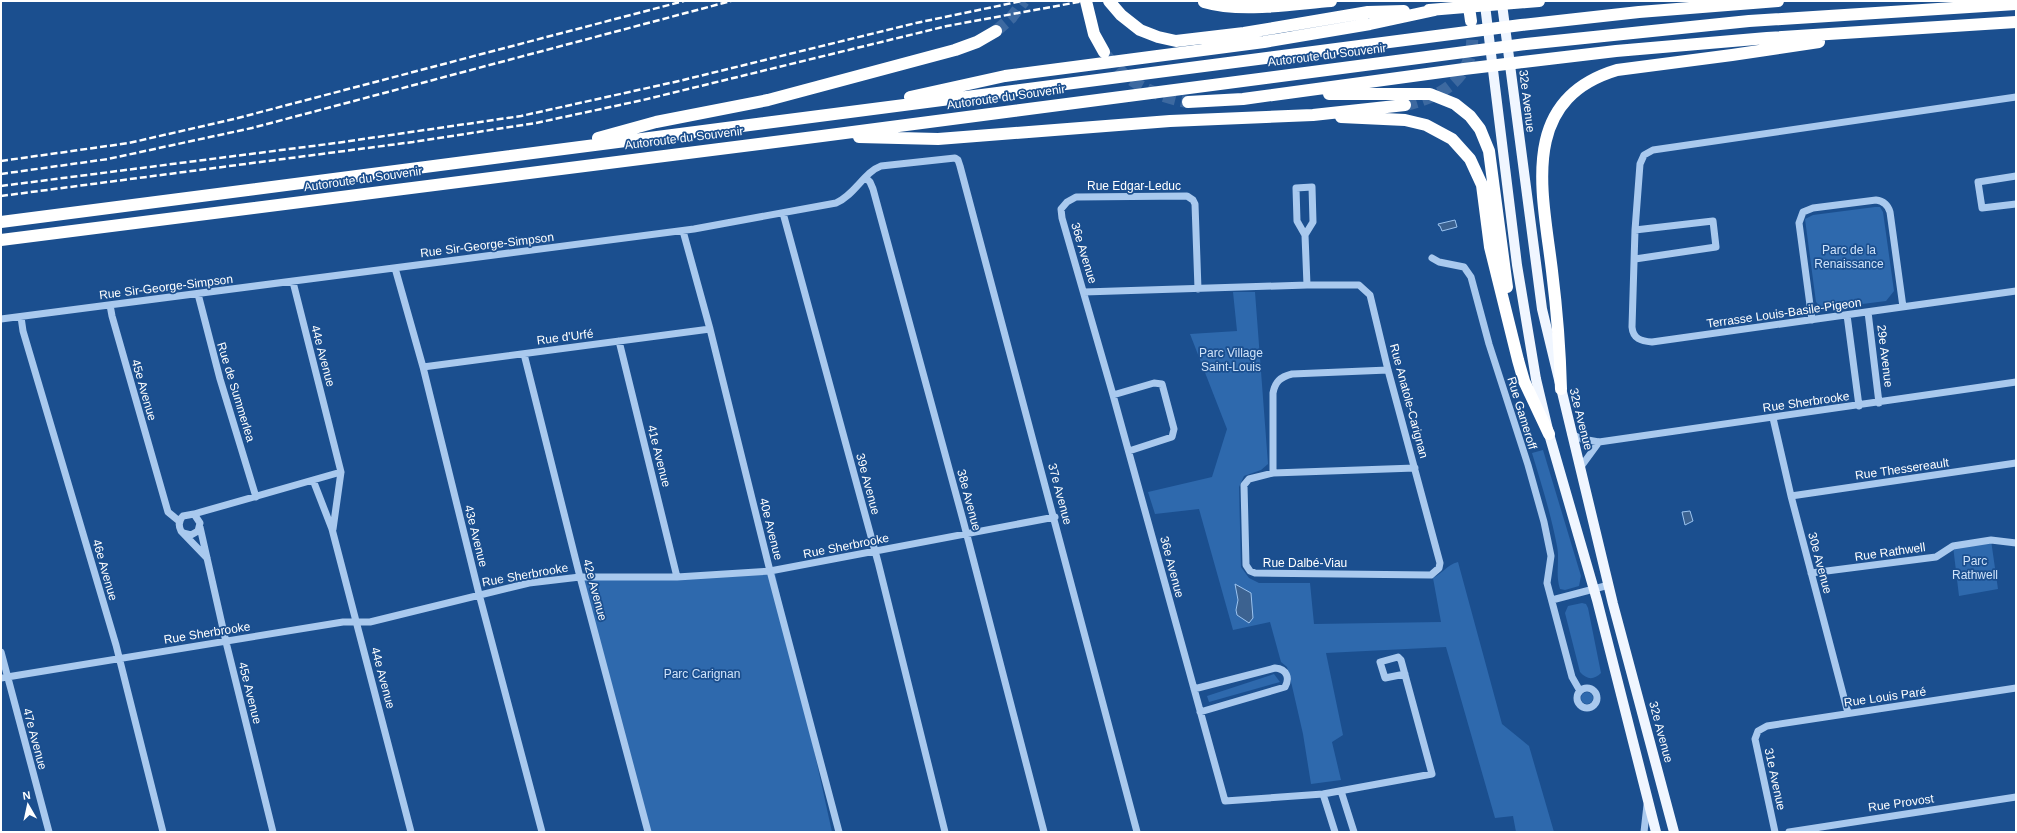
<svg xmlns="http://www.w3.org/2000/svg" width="2017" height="833" font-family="Helvetica,sans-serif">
	<rect width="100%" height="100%" fill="#1b4f8f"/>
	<path fill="#2e69ad" d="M1875 207H1880L1883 212 1894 291 1886 301 1823 309 1816 302 1805 219 1813 215Z
		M1233 292H1255L1268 464 1261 470 1244 476 1239 487 1241 567 1249 578 1259 583H1310L1314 624 1441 622 1433 578C1443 573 1447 565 1458 562L1502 724 1529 746 1554 832H1516L1513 816 1495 818 1446 647 1326 653 1343 735 1332 742 1341 780 1311 784 1303 734 1292 686 1287 667 1281 662 1270 622 1233 630 1199 509 1155 514 1148 492 1212 477 1227 429 1190 334 1237 331Z
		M1543 450 1581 576 1579 586 1565 590 1560 589C1555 574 1560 561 1557 546 1551 514 1541 483 1532 453Z
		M1991 540 1998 589 1959 596 1953 546Z
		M775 573 832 832H649L580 578Z
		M1582 603 1586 604 1588 608 1601 673C1594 680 1587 680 1580 672L1565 613 1568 606Z
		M1274 674 1280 682 1209 702 1207 696Z
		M1581 698a6 6 0 1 1 12 0a6 6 0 1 1-12 0Z"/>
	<path fill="#3c6290" stroke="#9cc4f0" d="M1455 220 1457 227 1442 231 1440 226H1439L1438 224Z
		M1690 511 1693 521 1685 525 1682 512Z
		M1235 584 1251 593 1253 618 1249 623 1237 615 1236 610 1238 600Z"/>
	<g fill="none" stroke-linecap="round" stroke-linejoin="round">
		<path stroke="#3d69a0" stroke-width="12" stroke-dasharray="12 6" stroke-linecap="butt" d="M996 31 1011 18 1024 1
			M1106 55C1126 82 1156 97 1188 102
			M1405 105C1450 95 1479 71 1471 22"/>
		<path stroke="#a9c9ee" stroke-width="7" d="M2016 97 1653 150 1644 155 1640 164 1635 230 1632 327C1633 339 1641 341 1652 342L2016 291
			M2016 176 1978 182 1982 208 2016 204
			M866 178 870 182 873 189 963 520 1044 832
			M783 213 878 562 945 832
			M1635 230 1713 221 1716 247 1635 259
			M683 231 710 329 770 571 839 832
			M1305 235 1297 221 1296 188 1312 187 1313 222 1305 235 1307 285
			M1432 258 1439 262 1464 267 1471 277 1489 344 1528 465 1544 522 1551 556 1547 583 1572 677 1580 691
			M395 268 423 367 479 594 542 832
			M293 282 341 472 333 529
			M1198 289 1195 204 1193 200 1187 196 1076 197 1067 202 1061 209 1062 218 1113 395 1225 801 1323 794 1432 774 1401 660 1398 657 1380 662 1385 678 1405 674
			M1084 292 1307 285H1359L1370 295 1388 370 1440 563 1439 568 1431 575 1255 573 1250 571 1246 565 1244 485 1249 479 1273 473 1415 468
			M198 294 220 379 256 497
			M110 305 112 316 168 512 179 521
			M1868 312 1879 403
			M1847 315 1859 406
			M21 317 23 331 116 645 163 832
			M1 319 694 229 836 203C855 195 864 172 881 166L955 158 958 160 960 166 1137 832
			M1812 320 1799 223 1803 212 1813 208 1876 200C1884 201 1888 205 1890 212L1903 307
			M619 341 677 577
			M524 354 580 577 648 832
			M423 367 710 329
			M1113 395 1154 383 1162 384 1174 429 1172 437 1129 451
			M1773 418 1791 496 1848 713
			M1571 434 1582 439 1599 442 2016 382
			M1580 468 1599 442
			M1273 473V393C1275 382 1280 377 1292 374L1388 370
			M313 480 332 529 411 832
			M1791 496 2016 463
			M194 514 341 472
			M200 527 226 642 273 832
			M183 533 191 535 198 531 200 523 194 514 183 516C179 520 178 525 181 531L207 558
			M1811 573 1936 557 1953 546 1991 540 2016 543
			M1552 600 1609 585
			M1 652 49 832
			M1 678 343 622H370L529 583 580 577H677L770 571 1055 517
			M1577 698a10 10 0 1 1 20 0a10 10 0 1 1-20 0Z
			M1194 689 1275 668C1287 669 1290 678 1285 687L1200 712
			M1341 791 1354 832
			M1323 794 1335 832
			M1644 832 1647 805
			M1775 832 1755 739 1758 731 1767 726 2016 688
			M1789 832 2016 797"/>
		<path stroke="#f0f6ff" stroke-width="10" d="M1502 4 1542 309 1613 604 1674 832
			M1485 5 1517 265 1536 379 1549 434 1597 600 1656 832"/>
		<path stroke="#fff" stroke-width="12" d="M1086 1 1094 34 1104 52
			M1109 1 1121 15 1140 30 1158 37 1176 41 1244 33 1368 12 1404 11
			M1204 2C1241 13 1293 4 1331 1
			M1469 7 1471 21
			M1429 10 1539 1
			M1329 94H1430L1455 104 1470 116 1480 129 1489 151 1507 287
			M910 97 1005 76 1264 42 1370 24 1435 10
			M1188 102 1243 99 1464 69 1616 51 1767 38 2016 22
			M1341 117 1405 120 1426 125 1452 139 1470 159 1482 185 1490 247 1518 360 1524 381 1549 434
			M859 137 938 139 1170 121 1313 115 1405 105
			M598 138 656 122 768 100 955 50 977 42 996 31
			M1 222 1521 25 1639 12 1778 1
			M1 240 822 136 1526 44 1749 21 2016 4
			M1561 389C1560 349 1557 311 1552 271 1543 194 1517 100 1617 70L1732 55 1819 42"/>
		<path stroke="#fff" stroke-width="2.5" stroke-dasharray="7 3" stroke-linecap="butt" d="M1 161 129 143 234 119 684 1
			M1 174 108 159 252 128 731 1
			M1 186 336 143 521 116 679 81 916 23 1022 1
			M1 196 413 142 536 123 643 100 947 26 1084 1"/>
	</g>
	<g text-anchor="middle" stroke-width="3.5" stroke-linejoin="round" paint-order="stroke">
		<g font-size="12" fill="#fff" stroke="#1b4f8f">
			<text transform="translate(1327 55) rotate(-7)" y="4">Autoroute du Souvenir</text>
			<text transform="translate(1006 97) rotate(-8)" y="4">Autoroute du Souvenir</text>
			<text transform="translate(1527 101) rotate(83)" y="4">32e Avenue</text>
			<text transform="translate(684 138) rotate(-7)" y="4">Autoroute du Souvenir</text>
			<text transform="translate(363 179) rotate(-8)" y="4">Autoroute du Souvenir</text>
			<text x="1134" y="190">Rue Edgar-Leduc</text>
			<text transform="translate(487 245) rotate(-7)" y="4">Rue Sir-George-Simpson</text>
			<text transform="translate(1084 253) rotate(73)" y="4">36e Avenue</text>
			<text transform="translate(166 287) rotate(-7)" y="4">Rue Sir-George-Simpson</text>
			<text transform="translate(1784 313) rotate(-8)" y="4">Terrasse Louis-Basile-Pigeon</text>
			<text transform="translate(565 337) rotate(-7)" y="4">Rue d'Urfé</text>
			<text transform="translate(323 356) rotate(75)" y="4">44e Avenue</text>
			<text transform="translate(1885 356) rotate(83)" y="4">29e Avenue</text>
			<text transform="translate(144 390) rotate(74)" y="4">45e Avenue</text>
			<text transform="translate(236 392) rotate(73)" y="4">Rue de Summerlea</text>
			<text transform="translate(1409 401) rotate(75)" y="4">Rue Anatole-Carignan</text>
			<text transform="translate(1806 402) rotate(-8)" y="4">Rue Sherbrooke</text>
			<text transform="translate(1522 413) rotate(73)" y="4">Rue Gameroff</text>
			<text transform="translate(1581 419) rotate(76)" y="4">32e Avenue</text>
			<text transform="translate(659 456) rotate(76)" y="4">41e Avenue</text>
			<text transform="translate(1902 469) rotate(-8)" y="4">Rue Thessereault</text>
			<text transform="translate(868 484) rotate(75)" y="4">39e Avenue</text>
			<text transform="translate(1060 494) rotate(75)" y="4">37e Avenue</text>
			<text transform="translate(969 500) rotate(75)" y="4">38e Avenue</text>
			<text transform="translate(771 529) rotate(76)" y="4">40e Avenue</text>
			<text transform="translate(476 536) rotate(76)" y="4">43e Avenue</text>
			<text transform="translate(846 546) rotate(-11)" y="4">Rue Sherbrooke</text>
			<text transform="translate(1890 552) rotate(-8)" y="4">Rue Rathwell</text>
			<text x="1305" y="567">Rue Dalbé-Viau</text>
			<text transform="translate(1820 563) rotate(75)" y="4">30e Avenue</text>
			<text transform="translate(1172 567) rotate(75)" y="4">36e Avenue</text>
			<text transform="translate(105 570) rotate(74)" y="4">46e Avenue</text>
			<text transform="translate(525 575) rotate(-10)" y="4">Rue Sherbrooke</text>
			<text transform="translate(595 590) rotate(75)" y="4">42e Avenue</text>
			<text transform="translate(207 633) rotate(-9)" y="4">Rue Sherbrooke</text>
			<text transform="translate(383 678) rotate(75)" y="4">44e Avenue</text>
			<text transform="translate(250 693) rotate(76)" y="4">45e Avenue</text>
			<text transform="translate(1885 697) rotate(-8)" y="4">Rue Louis Paré</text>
			<text transform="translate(1661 732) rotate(75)" y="4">32e Avenue</text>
			<text transform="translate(35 739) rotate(75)" y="4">47e Avenue</text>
			<text transform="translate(1775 779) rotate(78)" y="4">31e Avenue</text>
			<text transform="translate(1901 803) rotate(-8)" y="4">Rue Provost</text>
		</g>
		<g font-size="12" fill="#cfe3fa" stroke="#1b4f8f">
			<text x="1849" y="254">Parc de la<tspan x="1849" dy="14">Renaissance</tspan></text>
			<text x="1231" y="357">Parc Village<tspan x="1231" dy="14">Saint-Louis</tspan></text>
			<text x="1975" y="565">Parc<tspan x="1975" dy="14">Rathwell</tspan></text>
			<text x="702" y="678">Parc Carignan</text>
		</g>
	</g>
	<rect width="2017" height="833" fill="none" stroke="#ffffff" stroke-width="4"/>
	<g transform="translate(28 805) rotate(351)" stroke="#1b4f8f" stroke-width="3" paint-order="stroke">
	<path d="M0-3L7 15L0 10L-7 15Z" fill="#ffffff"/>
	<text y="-6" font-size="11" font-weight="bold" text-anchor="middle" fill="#ffffff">N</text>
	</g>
</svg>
